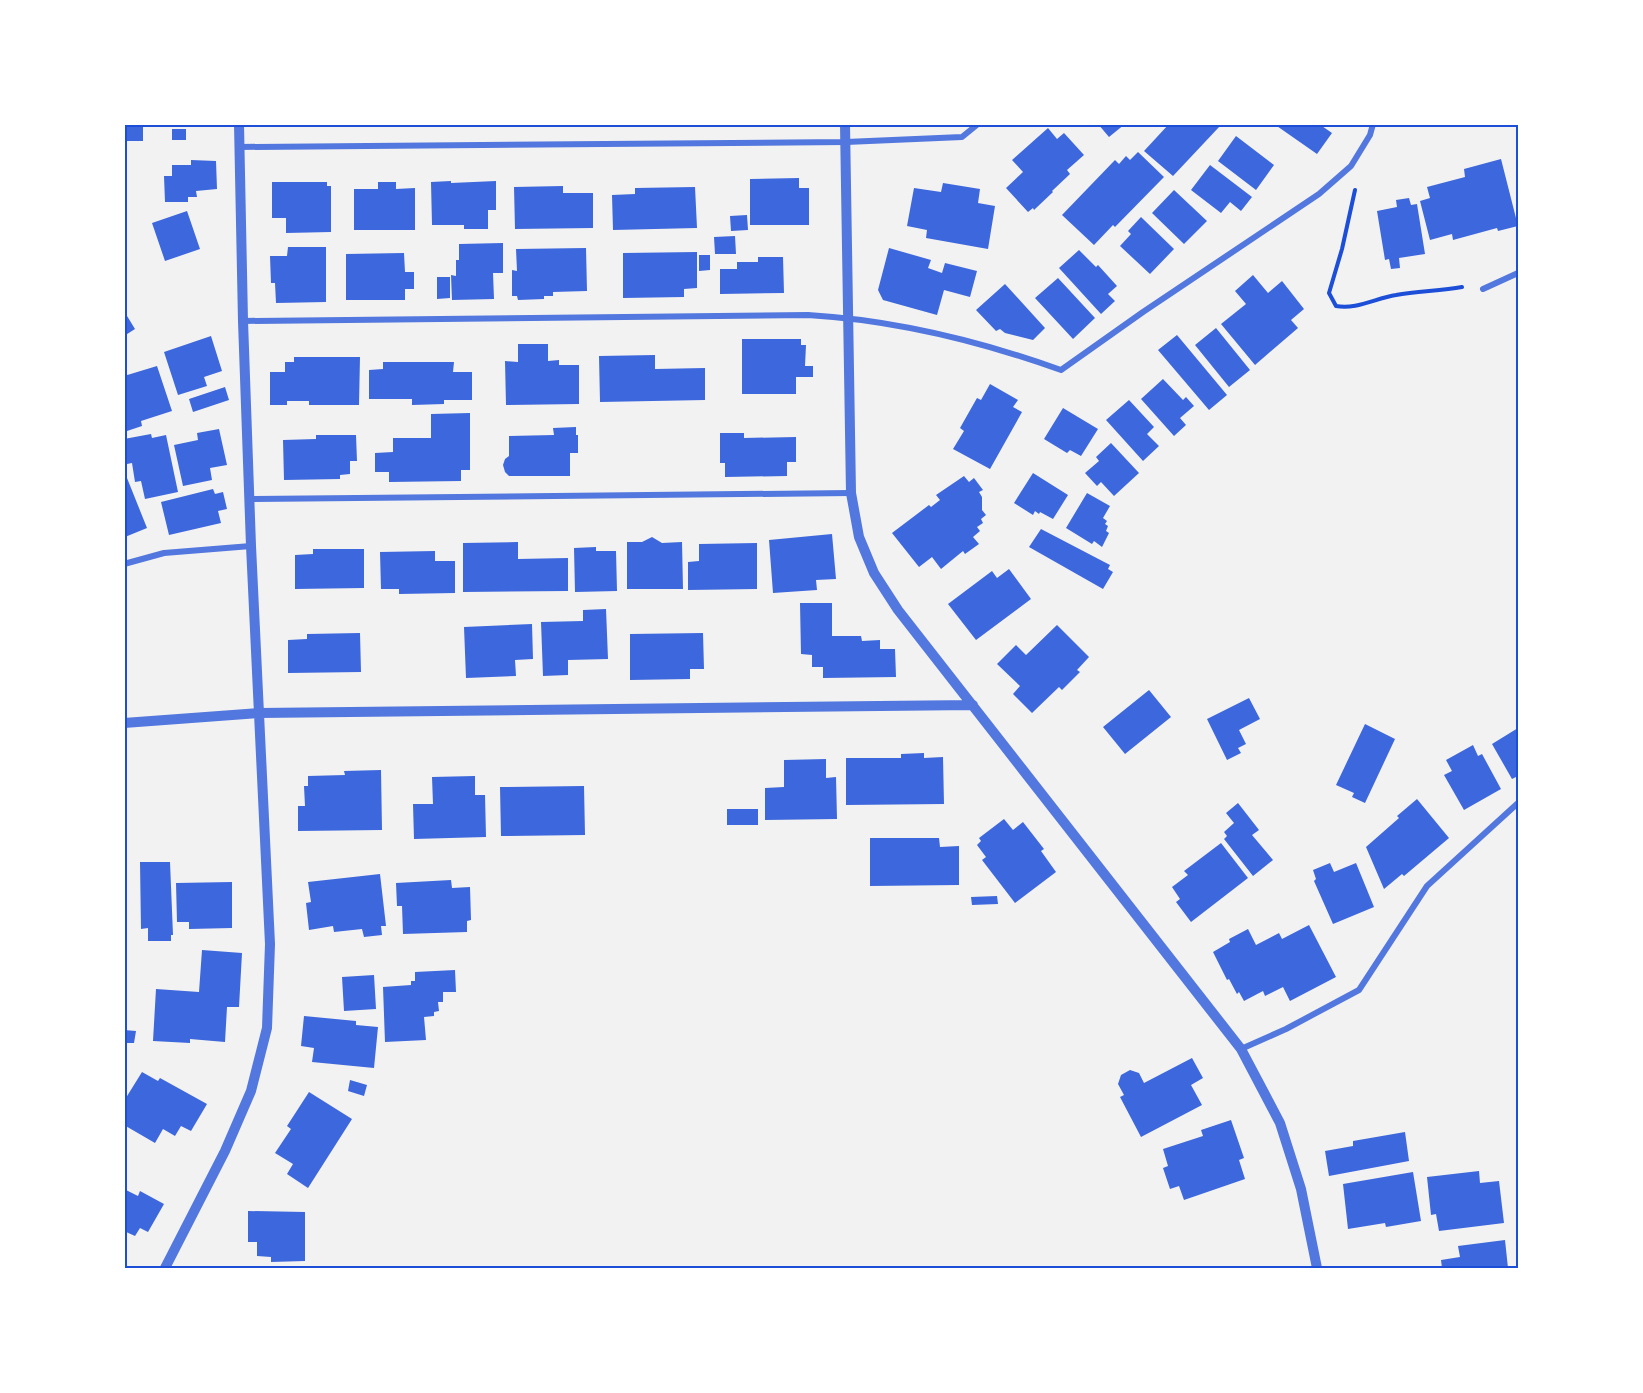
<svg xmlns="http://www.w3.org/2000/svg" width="1643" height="1393" font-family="Signika,sans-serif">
	<rect width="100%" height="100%" fill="#f2f2f2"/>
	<path fill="#3d67dc" d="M124 124H143V141H124Z
		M1098 124H1125L1109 137Z
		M1169 124H1218L1220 126 1173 176 1144 151Z
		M1274 124H1319L1332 133 1317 154Z
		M1048 128 1057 139 1064 133 1084 155 1067 170 1070 174 1052 191 1053 192 1034 210 1033 208 1028 212 1006 188 1023 172 1012 160Z
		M172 129H186V140H172Z
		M1236 136 1274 165 1256 190 1218 161Z
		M1138 152 1164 177 1115 227 1113 225 1094 245 1062 215 1115 160 1119 164 1126 156 1130 160Z
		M1501 159 1518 226 1498 231 1497 228 1453 240 1452 234 1430 240 1420 201 1430 198 1427 187 1465 177 1464 169Z
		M191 160 216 161 217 189 196 191 197 197H188V202H165L164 176H172V165H191Z
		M1210 165 1252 197 1241 211 1230 202 1221 213 1191 190Z
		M799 178V188H809V225H750V179Z
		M451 181V183L496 181V210H488V229H464V225H432L431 182Z
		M272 182H327V186H331V232L286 233V218H272Z
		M378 182H396V189L415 188V230H354V189H378Z
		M943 183 980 189 978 203 995 206 988 249 926 238 927 230 907 226 914 188 941 192Z
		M563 186V193H593V228L515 229 514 187Z
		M695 187 697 228 613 230 612 195 635 194V188Z
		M1174 190 1207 221 1184 244 1152 213Z
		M1409 198 1411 205 1417 204 1425 254 1399 258 1400 268 1391 269 1389 259 1385 260 1377 211 1397 207 1396 200Z
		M187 211 200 249 165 261 152 223Z
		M747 215 748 230 731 231 730 216Z
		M1141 217 1174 249 1150 274 1120 246 1131 234 1128 231Z
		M735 236 736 254H715L714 237Z
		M503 243V273H493L494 299 452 300 451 275 456 276V260H459V244Z
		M288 247H326V302L276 303 275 283H271L270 256H287Z
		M586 248 587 291 553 292V296H544V299L518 300 517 296H512V270L517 271 516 249Z
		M889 248 931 260 928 268 942 273 945 263 977 271 970 297 944 290 937 315 883 300 878 290Z
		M1079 250 1096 267 1098 265 1117 286 1108 294 1115 301 1101 314 1059 268Z
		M697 252V288L684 289V297L623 298V253Z
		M404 253 405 272H414V289H405V300H346V254Z
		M699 255H710V270L699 271Z
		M758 257H783L784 293 720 294V269H737V262H758Z
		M1253 275 1268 293 1282 281 1304 309 1291 320 1298 328 1255 365 1221 324 1246 304 1235 291Z
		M437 277H450V298L437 299Z
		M1058 278 1095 318 1073 339 1035 298Z
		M1005 284 1045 328 1033 340 1005 333 1000 329 996 331 976 310Z
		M124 311 135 329 124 336Z
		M1216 328 1250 370 1229 387 1195 345Z
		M1177 335 1227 395 1209 410 1158 350Z
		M211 336 222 371 204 377 207 386 178 395 164 352Z
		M742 339H801V345H806L805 366H813V377H796V394H742Z
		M518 344H548V361L559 360V365H579V404L506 405 505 361 518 362Z
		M655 355V369L705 368V400L600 402 599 356Z
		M294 357H360L359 405H309V401H287V405H270V372H285V362H294Z
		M383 362H454L453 372H472V400H444V404L412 405V399H369V370L383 369Z
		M157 366 172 411 141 421 142 426 124 432V376Z
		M1163 379 1183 400 1186 397 1194 406 1180 418 1186 425 1174 436 1141 399Z
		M990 384 1018 400 1013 407 1022 412 990 469 953 449 964 431 960 428 977 398 981 400Z
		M225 387 229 400 193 412 189 399Z
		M1129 400 1154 427 1147 434 1159 446 1143 461 1106 420Z
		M1063 408 1098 429 1081 456 1070 450 1067 453 1044 439Z
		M470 413V470H461V481L389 482V472H375V453L393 452V438H431V414Z
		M576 427V435H578V453H570V476H509L505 472 503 465 505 459 509 456V436L554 435 553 428Z
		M219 429 227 465 210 468 212 480 183 486 174 445 198 440 197 433Z
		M720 433H744V438L796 437V462H787V476L725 477V463H720Z
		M151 434 152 438 166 435 178 492 145 499 141 481 135 482 132 463 127 464 124 439Z
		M316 435H356L357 461H350V474L340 475V479L284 480 283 440 316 439Z
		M1111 443 1139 473 1114 496 1101 482 1097 486 1085 473 1099 461 1096 457Z
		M125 473 147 528 125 537Z
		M1033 473 1068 495 1053 519 1040 512 1039 514 1035 511 1033 515 1014 503Z
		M964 476 969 482 974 478 983 490 979 492 982 497V510L986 515 981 519 983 523 977 527 980 531 973 537 979 544 965 554 963 551 941 569 932 557 919 567 892 533 929 505 931 507 940 500 936 495Z
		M213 489 215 494 223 492 227 509 218 511 221 523 169 535 161 502Z
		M1087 493 1110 506 1103 518 1107 521 1105 524 1108 526 1106 531 1109 533 1102 547 1094 541 1092 544 1066 528Z
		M1041 529 1110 565 1108 569 1113 572 1103 589 1029 547Z
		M832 534 836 579 816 580 817 590 773 593 769 540Z
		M652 537 662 543 682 542 683 589H627V542H642Z
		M518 542V559L568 558V591L463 592V543Z
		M757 543V589L688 590V562L699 561V544Z
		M596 547V551H616L617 591 575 592 574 548Z
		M313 549H364V588L295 589V555L313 554Z
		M435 551V561H455V593L399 594V589H381L380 552Z
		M1009 569 1031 599 976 640 948 604 992 571 997 578Z
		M800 603H832V636H861L862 641 880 640V649H895L896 677 823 678V667H812V655L801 654Z
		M606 609 608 659 568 660V675L543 676 541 622 583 621V610Z
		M532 624 533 659 515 660 516 676 466 678 464 627Z
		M1057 625 1089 657 1077 670 1080 672 1062 690 1059 687 1032 713 1013 694 1020 686 997 664 1016 645 1026 655Z
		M360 633 361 672 288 673V640L307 639V634Z
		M703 633 704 669H690V679L630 680V634Z
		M1149 690 1171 717 1125 754 1103 727Z
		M1249 698 1260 719 1239 730 1246 744 1238 748 1241 753 1227 760 1207 719Z
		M1365 724 1395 739 1365 803 1352 797 1354 793 1336 785Z
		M1518 728V776L1512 779 1492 744Z
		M1473 745 1478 756 1482 754 1501 789 1464 810 1444 775 1452 771 1446 760Z
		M924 753V758L943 757 944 804 846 805V758H901V754Z
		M826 759V778L836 777 837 819 765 820V788L784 787V760Z
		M381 770 382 830 298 831V806H305L304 786H308V776L345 775 344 771Z
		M475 776V795H485L486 837 414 839 413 804H433L432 777Z
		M584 786 585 835 501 836 500 787Z
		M1417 799 1449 838 1404 876 1402 874 1384 889 1366 847 1399 818 1397 816Z
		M1238 803 1259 830 1252 835 1273 860 1253 876 1224 839 1227 836 1224 832 1234 823 1226 813Z
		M727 809H758V825H727Z
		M1004 819 1013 830 1023 822 1044 849 1041 851 1056 872 1015 903 982 860 986 857 977 845 981 841 979 838Z
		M870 838H939L940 847 959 846V885L870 886Z
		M1221 843 1248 878 1191 922 1176 902 1180 899 1172 887 1188 875 1184 871Z
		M140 862H170L173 935H171V941H148V928L141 929Z
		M1330 863 1334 872 1356 863 1374 907 1333 924 1314 881 1316 879 1313 870Z
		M380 874 386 926H381L382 935 364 937 362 929 334 932 333 926 309 930 306 903 311 902 308 882Z
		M451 880 452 888 470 887 471 920 467 921V932L403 934 402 906H397L396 883Z
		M232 882V928L189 929V922H177L176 883Z
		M997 896 998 904 972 905 971 897Z
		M1309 925 1336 977 1290 1001 1283 987 1265 996 1263 991 1244 1001 1239 992 1237 994 1229 979 1227 980 1213 952 1230 942 1229 939 1248 929 1256 945 1279 933 1282 939Z
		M202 950 242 953 239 1007H227L225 1042 190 1039V1043L153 1041 156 989 199 992Z
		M455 970 456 992H443V1002H438L439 1011 434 1012V1016L424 1017 426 1040 385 1042 383 987 411 985V981H415V972Z
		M374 975 376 1009 344 1011 342 977Z
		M304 1016 356 1021V1025L378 1027 374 1068 312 1062 314 1048 301 1046Z
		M124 1030 136 1031 134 1043H124Z
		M1192 1058 1203 1078 1191 1085 1202 1105 1141 1137 1120 1097 1124 1095 1118 1084 1121 1075 1130 1070 1139 1073 1144 1083Z
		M142 1072 158 1081 160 1078 207 1104 191 1131 181 1126 175 1136 163 1129 155 1143 124 1125V1101Z
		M350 1080 367 1085 364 1096 348 1091Z
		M309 1092 352 1119 308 1188 287 1174 293 1164 275 1153 291 1129 287 1126Z
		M1231 1120 1244 1158 1239 1160 1245 1179 1184 1200 1179 1186 1170 1189 1163 1168 1168 1166 1163 1149 1203 1136 1201 1130Z
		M1405 1132 1409 1161 1329 1176 1325 1151 1353 1146V1141Z
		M1479 1171 1480 1183 1499 1181 1504 1223 1439 1231 1436 1214 1431 1215 1427 1177Z
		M1413 1172 1421 1221 1386 1227 1385 1223 1348 1229 1343 1184Z
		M124 1189 138 1196 140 1191 164 1204 148 1232 140 1228 135 1236 124 1231Z
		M248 1211 305 1212V1261L271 1262V1257L257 1256V1242H248Z
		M1505 1240 1508 1268H1442L1441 1260 1460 1257 1458 1246Z"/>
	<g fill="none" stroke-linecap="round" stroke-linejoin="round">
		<path stroke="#1d4ed8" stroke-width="4" d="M1355 190 1342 249 1329 293 1336 306C1356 310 1376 298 1396 295 1418 291 1440 291 1462 287"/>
		<path stroke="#5277de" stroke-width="6" d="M239 147 846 142 962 137 978 124
			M1483 289 1518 273
			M243 321 808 315C894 320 980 341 1061 370L1143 312 1319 194 1351 166 1370 135 1373 124
			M250 499 851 493
			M124 564 164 553 251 546
			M1241 1049 1286 1029 1359 990 1427 886 1518 803"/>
		<path stroke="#5277de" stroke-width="10" d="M845 124 851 493 859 537 874 573 898 610 1241 1049 1280 1123 1301 1189 1317 1268
			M124 723 259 713 973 705
			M165 1268 225 1151 251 1091 267 1028 270 944 251 546 243 321 239 124"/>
	</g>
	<rect width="1643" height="1393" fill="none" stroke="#ffffff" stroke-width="252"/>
	<rect x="126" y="126" width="1391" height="1141" fill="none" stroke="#1d4ed8" stroke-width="2"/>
</svg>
